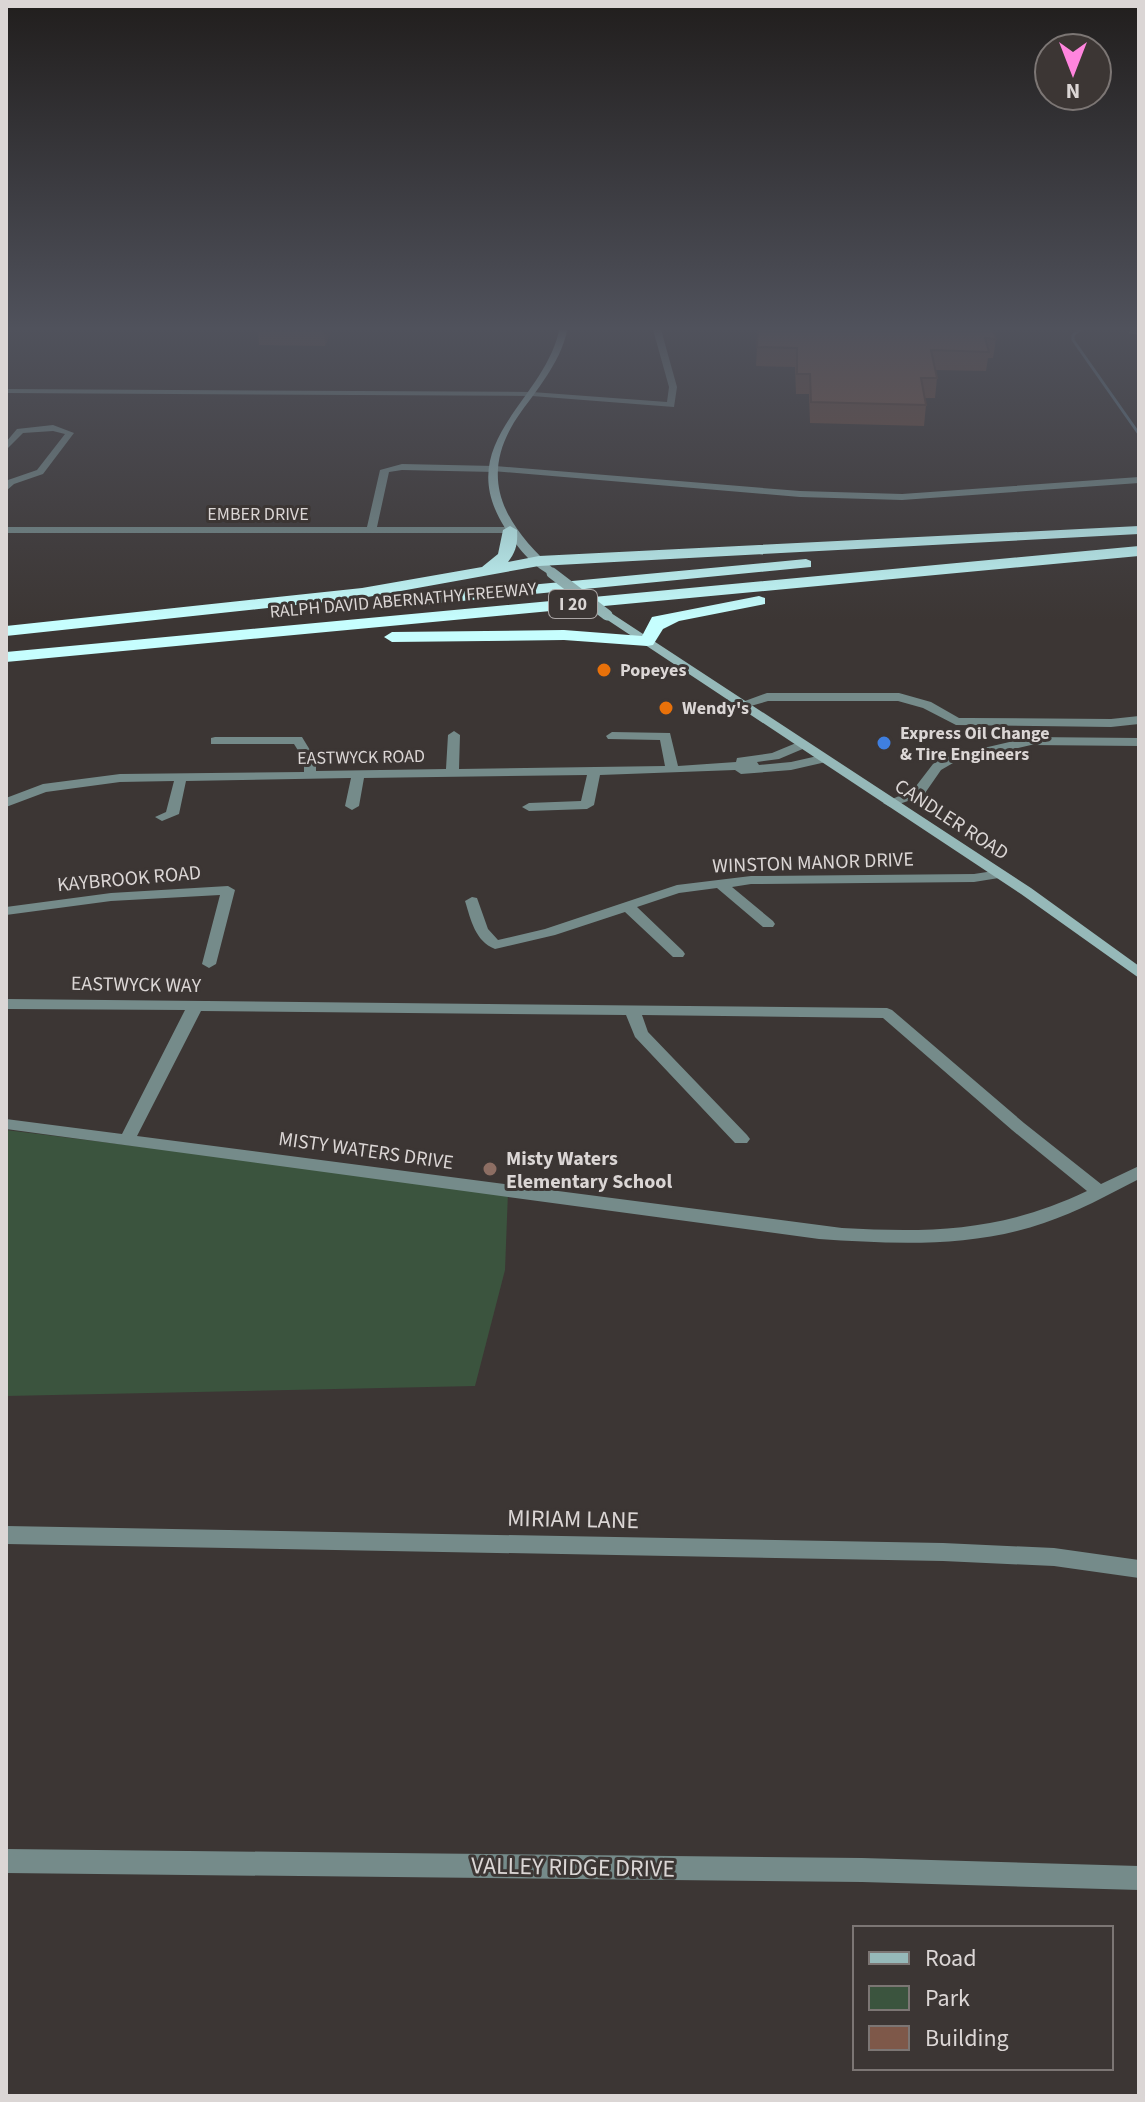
<svg xmlns="http://www.w3.org/2000/svg" width="1145" height="2102" font-family="'Source Sans 3',sans-serif">
	<rect width="100%" height="100%" fill="#3c3634"/>
	<path fill="#3b543e" d="M6 1130 508 1192 505 1270 475 1386 6 1396Z"/>
	<g fill="none" stroke-linecap="round" stroke-linejoin="round">
		<path stroke="#607a88" stroke-width="3" d="M1079 326 1081 329 1073 335V340L1139 434"/>
		<path fill="#758b8a" fill-rule="evenodd" d="M652 326H660L677 387 674 407 532 396 528 394 532 392 667 402 669 387Z
			M1132 329 1139 331V335L1129 333Z
			M53 425 74 433 43 474 14 484 6 491 8 480 37 470 65 434 53 431 23 433 6 450V442L17 429Z
			M402 464 495 466 500 469 495 472 402 470 389 472 377 527H510L515 530 510 533H6V527H367L380 470Z
			M767 693H899L931 702 959 718H968L1111 719 1139 716V724L1111 727 956 725 923 708 898 701H768L740 709 734 705Z
			M454 731 460 735 459 769 665 766 660 740 608 739 606 736 612 732 670 733 678 766 736 762 737 758 772 753 801 741 805 742V748L779 759 757 762 759 765 791 762 822 755 828 759 826 762 791 770 741 774 735 770 600 775 594 805 587 809 529 811 522 807 529 803 581 801 587 775 364 778 359 806 352 810 345 806 351 778 186 781 179 814 162 821 155 817 166 812 174 781 120 782 46 792 6 807V798L43 784 120 774 304 772V760L294 744H211V738L215 737H302L316 760V771L446 769 448 735Z
			M1031 737 1139 738V746L1031 745 953 763 941 770 923 796 890 807 883 803 913 790 933 764 945 757Z
			M1000 870 1007 874 1005 877 974 882 751 884 732 887 773 921 775 924 773 927H763L717 888 679 893 637 907 683 951 685 954 683 957H673L625 912 555 935 495 949C475 941 471 920 465 901L472 897 477 898 488 929 498 940 545 929 677 885 751 876 974 874Z
			M228 886 235 890 216 964 209 968 202 964 220 895 111 901 6 915V907L111 893Z
			M6 999 887 1008 892 1010 1024 1123 1101 1184 1139 1166V1179C1108 1195 1077 1212 1044 1223 971 1248 895 1244 819 1239L6 1129V1119L122 1134 185 1010 6 1009ZM201 1011 626 1015 635 1037 735 1143H747L750 1139 747 1135 648 1032 642 1015 883 1018 1012 1130 1087 1191C1003 1231 934 1233 842 1228L137 1136Z
			M6 1526 943 1543 1054 1548 1139 1560V1578L1054 1566 943 1561 6 1544Z
			M6 1849 862 1858 1139 1866V1890L862 1882 6 1873Z"/>
		<path fill="#758b8a" fill-rule="evenodd" d="M6 389 532 392 536 394 532 396 6 393Z
			M495 466 800 491 902 494 1139 477V483L902 500 800 497 492 471 490 469Z"/>
		<path fill="#96b9b9" fill-rule="evenodd" d="M560 326H568C563 358 540 386 521 412 475 476 503 524 556 571L557 573 552 576C534 568 515 545 505 528 450 441 547 401 560 326Z
			M603 613H611L1031 888 1139 966V978L1021 894 603 617Z"/>
		<path fill="#c6fefe" fill-rule="evenodd" d="M510 526 517 530C518 543 516 552 508 562L539 556 1139 526V534L539 566 362 598 6 636V626L362 588 482 567 498 554 503 530Z
			M1139 546V556L6 662V652Z
			M806 559 811 561V567L401 607 393 602 401 597Z
			M759 596 765 598V604L679 621 663 629 653 645 647 646 564 640 392 642 384 637 392 632 564 630 642 636 652 617Z"/>
		<path stroke="#96b9b9" stroke-width="11" d="M552 573 607 615"/>
	</g>
	<path fill="#6c4c3f" d="M258 326H331L332 329 325 346 259 345Z
		M758 326 996 339 993 358H988L986 371 936 370 937 378 935 398H925L926 405 924 426 810 423 809 394H796L795 367 756 366Z"/>
	<path fill="#583e33" d="M324 326H331L332 329 325 346Z"/>
	<path fill="#7e5849" stroke="#583e33" stroke-width="2" d="M258 326H324L323 327Z
		M758 326H991L996 339 985 338 989 352 931 350 937 378H921L926 405 811 402 810 374H797V348L757 347Z"/>
	<linearGradient id="sky" x2="0" y2="1"><stop stop-color="#211e1d"/><stop offset="0.53" stop-color="#50525c"/><stop offset="1" stop-color="#50525c" stop-opacity="0"/></linearGradient>
	<rect width="1145" height="620" fill="url(#sky)"/>
	<g fill="#e8710a" stroke="#3c3634" stroke-width="3">
		<circle cx="604" cy="670" r="8"/>
		<circle cx="666" cy="708" r="8"/>
	</g>
	<circle fill="#3f7fe0" stroke="#3c3634" stroke-width="3" cx="884" cy="743" r="8"/>
	<circle fill="#8d6e63" stroke="#3c3634" stroke-width="3" cx="490" cy="1169" r="8"/>
	<g text-anchor="middle" stroke-width="6" stroke-linejoin="round" paint-order="stroke">
		<g font-size="18" fill="#dbd6d5" stroke="#3c3634">
			<text x="258" y="520">EMBER DRIVE</text>
			<text transform="translate(403 600) rotate(-5)" y="6">RALPH DAVID ABERNATHY FREEWAY</text>
			<text transform="translate(361 757) rotate(-1)" y="6">EASTWYCK ROAD</text>
		</g>
		<rect fill="#3c3634" stroke="#aba6a5" stroke-width="2" x="549" y="590" width="48" height="28" rx="6"/>
		<g font-size="18" font-weight="bold" fill="#dbd6d5">
			<text x="573" y="610">I 20</text>
		</g>
		<g font-size="18" font-weight="bold" fill="#dbd6d5" stroke="#3c3634" text-anchor="start">
			<text x="620" y="676">Popeyes</text>
			<text x="682" y="714">Wendy's</text>
			<text x="900" y="739">Express Oil Change<tspan x="900" dy="21">&amp; Tire Engineers</tspan></text>
		</g>
		<g font-size="20" fill="#dbd6d5" stroke="#3c3634">
			<text transform="translate(952 819) rotate(33)" y="7">CANDLER ROAD</text>
			<text transform="translate(813 862) rotate(-2)" y="7">WINSTON MANOR DRIVE</text>
			<text transform="translate(129 878) rotate(-5)" y="7">KAYBROOK ROAD</text>
			<text transform="translate(136 984) rotate(1)" y="7">EASTWYCK WAY</text>
			<text transform="translate(366 1150) rotate(8)" y="7">MISTY WATERS DRIVE</text>
		</g>
		<g font-size="20" font-weight="bold" fill="#dbd6d5" stroke="#3c3634" text-anchor="start">
			<text x="506" y="1165">Misty Waters<tspan x="506" dy="23">Elementary School</tspan></text>
		</g>
		<g font-size="24" fill="#dbd6d5" stroke="#3c3634">
			<text transform="translate(573 1519) rotate(1)" y="8">MIRIAM LANE</text>
			<text transform="translate(573 1867) rotate(1)" y="8">VALLEY RIDGE DRIVE</text>
		</g>
	</g>
	<rect width="1145" height="2102" fill="none" stroke="#dbd6d5" stroke-width="16"/>
	<rect x="853" y="1926" width="260" height="144" fill="#3c3634" stroke="#7c7674" stroke-width="2"/>
	<rect x="869" y="1952" width="40" height="12" fill="#96b9b9" stroke="#7c7674" stroke-width="2"/>
	<text x="925" y="1966" font-size="24" fill="#dbd6d5">Road</text>
	<rect x="869" y="1986" width="40" height="24" fill="#3b543e" stroke="#7c7674" stroke-width="2"/>
	<text x="925" y="2006" font-size="24" fill="#dbd6d5">Park</text>
	<rect x="869" y="2026" width="40" height="24" fill="#7e5849" stroke="#7c7674" stroke-width="2"/>
	<text x="925" y="2046" font-size="24" fill="#dbd6d5">Building</text>
	<g transform="translate(1073 72) rotate(180)"><circle r="38" fill="#3c3634" stroke="#7c7674" stroke-width="2"/>
	<path d="M0-6L14 30L0 20L-14 30Z" fill="#ff85de"/>
	<text y="-12" font-size="22" font-weight="bold" text-anchor="middle" fill="#dbd6d5">N</text>
	</g>
</svg>
